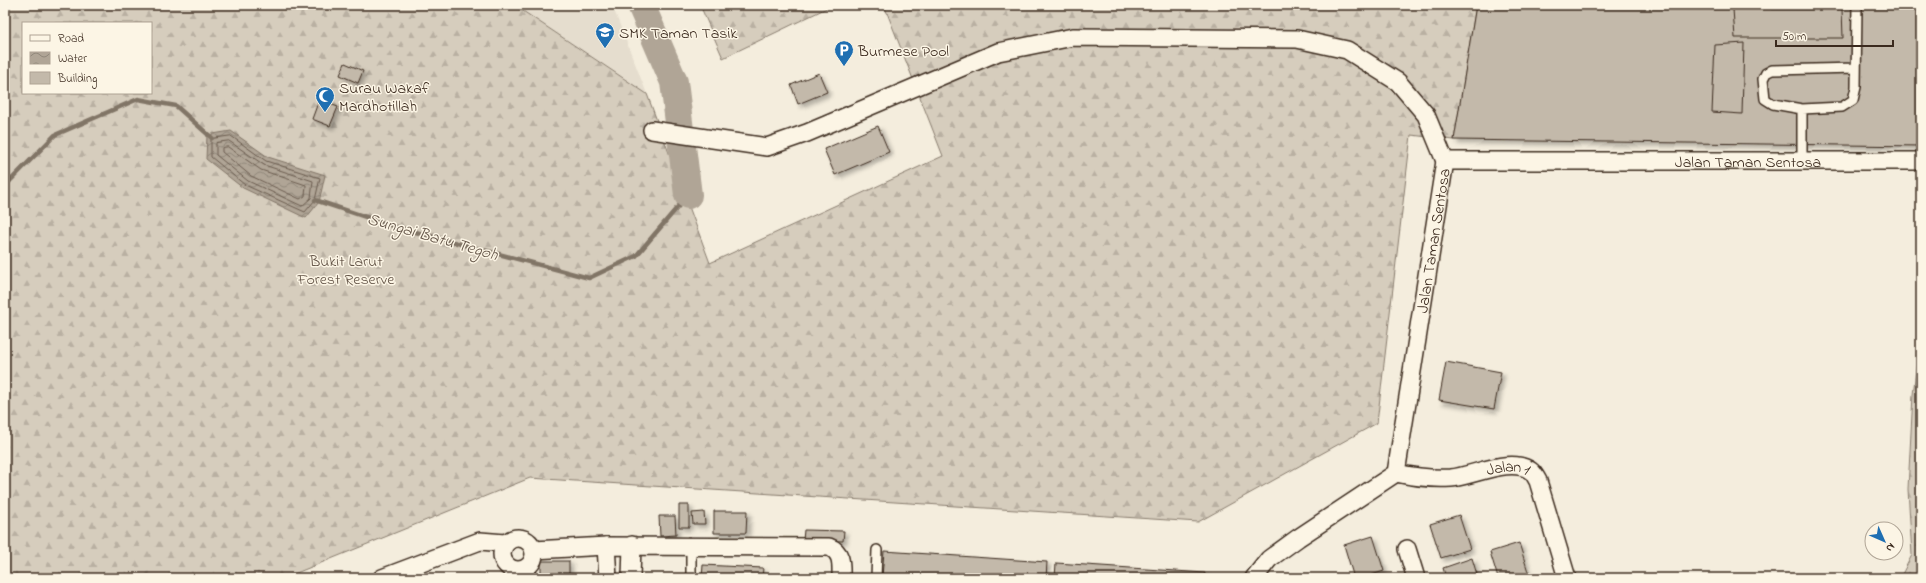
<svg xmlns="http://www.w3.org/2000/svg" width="1926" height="583" font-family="'Indie Flower',sans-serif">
	<defs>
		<pattern id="forest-firs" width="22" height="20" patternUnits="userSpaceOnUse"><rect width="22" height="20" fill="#d6cdbd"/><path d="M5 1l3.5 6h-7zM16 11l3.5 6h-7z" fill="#b9b0a2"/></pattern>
		<pattern id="water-waves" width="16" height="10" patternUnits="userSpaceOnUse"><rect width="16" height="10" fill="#b0a596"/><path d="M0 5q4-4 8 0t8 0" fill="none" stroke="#90877a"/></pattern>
		<filter id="shadow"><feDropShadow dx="3.5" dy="3.5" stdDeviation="2" flood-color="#0004"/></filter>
	</defs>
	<rect width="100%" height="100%" fill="#f4eddd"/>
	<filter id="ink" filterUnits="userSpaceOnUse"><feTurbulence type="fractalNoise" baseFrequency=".025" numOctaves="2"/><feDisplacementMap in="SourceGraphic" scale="8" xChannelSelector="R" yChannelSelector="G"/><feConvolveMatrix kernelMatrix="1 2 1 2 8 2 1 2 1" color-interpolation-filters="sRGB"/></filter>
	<g filter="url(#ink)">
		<path fill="#e5ddce" d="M514 5H612L647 94Z"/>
		<path fill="url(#forest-firs)" stroke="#887c6e" fill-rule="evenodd" d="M5 5H514L647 94 710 263 943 156 884 5H1476L1454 140 1411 135 1377 423 1198 522 530 478 284 578H5ZM23 23H151V93H23Z
			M700 5H833L723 58Z
			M1921 327V578H1900L1912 555 1908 489 1913 395Z"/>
		<path fill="url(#water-waves)" stroke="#817466" d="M231 131 268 157 325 175 319 202 306 218 243 188 206 159 207 135Z"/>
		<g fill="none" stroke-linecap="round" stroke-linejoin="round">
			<path stroke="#6a5b4e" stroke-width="1" d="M231 136 266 161 320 178 315 200 305 212 245 185 211 157V139Z
				M229 141 264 165 313 181 311 198 302 206 248 181 216 155V143Z
				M228 147 261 170 306 185 305 196 300 199 251 176 222 152V148Z"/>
			<path stroke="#817466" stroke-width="4.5" d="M5 186 55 135 138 99 176 106 212 138
				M315 200 393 226 589 278 636 256 688 195"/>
			<path stroke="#b0a596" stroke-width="28" d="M641 5 674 82 688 195"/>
		</g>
		<path fill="#c3b9aa" stroke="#3b2a1e" filter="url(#shadow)" d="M1476 5H1921V146L1454 140Z
			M1746 5H1773L1772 9H1842L1843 38H1735L1733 9H1746Z
			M1744 43 1742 114 1712 112 1715 45Z
			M345 63 363 71 358 83 340 75Z
			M819 73 827 92 798 104 791 85Z
			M319 100 338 107 330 126 312 119Z
			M878 126 889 152 835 175 824 149Z
			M1446 362 1501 372 1494 409 1439 400Z
			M679 505H689V527H679Z
			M714 511H747L746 533H714Z
			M704 512 705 524H693L692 513Z
			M1459 515 1470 549 1441 558 1430 524Z
			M659 516H675L676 535 660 536Z
			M804 530 844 531 843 541 803 540Z
			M1373 536 1384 571 1362 578H1354L1344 545Z
			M1519 543 1530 578H1498L1490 552Z
			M884 551 1047 562 1046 578H882Z
			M1472 558 1478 578H1446L1443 568Z
			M541 561H569V578H541Z
			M1056 563 1205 573 1204 578H1055Z
			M703 565 763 568 762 578H702Z
			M785 574H818V578H785Z"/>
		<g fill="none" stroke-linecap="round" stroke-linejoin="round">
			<defs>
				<path id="lane" d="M1802 109 1773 104 1765 99 1763 79 1766 73 1772 70 1856 68
					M1802 161V109L1842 107 1853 100 1856 87 1857 5
					M691 578V546
					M876 578 877 550"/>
				<g id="street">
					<path d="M652 130 767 147 807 133 998 52 1073 37 1297 39 1347 50 1398 82 1426 115 1445 161"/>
					<path id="s1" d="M1445 161H1921"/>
					<path id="s2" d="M1396 473C1414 477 1433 479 1451 478 1473 476 1512 456 1531 471 1534 473 1536 478 1538 481L1567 578"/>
					<circle cx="518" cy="554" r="16"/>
					<path d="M606 546 608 578"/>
					<path d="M1407 549 1416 578"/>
					<path d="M534 550 606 546 829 547C843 552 841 566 841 578"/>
					<path d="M382 578 480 541 505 543"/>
					<path d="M631 578 632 545"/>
					<path id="s3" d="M1254 578 1269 559 1298 538 1396 473 1445 161"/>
				</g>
			</defs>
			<use href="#lane" stroke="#3b2a1e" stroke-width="12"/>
			<use href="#street" stroke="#3b2a1e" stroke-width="20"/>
			<use href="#lane" stroke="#fcf5e5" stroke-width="9"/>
			<use href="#street" stroke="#fcf5e5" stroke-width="17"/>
		</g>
	</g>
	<defs>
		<symbol id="school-pin" viewBox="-11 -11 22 30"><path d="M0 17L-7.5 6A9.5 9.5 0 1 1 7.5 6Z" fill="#1f6fb2" stroke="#fcf5e5"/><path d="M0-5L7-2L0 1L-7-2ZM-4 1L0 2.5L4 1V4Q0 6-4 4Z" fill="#fff"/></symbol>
		<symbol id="parking-pin" viewBox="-11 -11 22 30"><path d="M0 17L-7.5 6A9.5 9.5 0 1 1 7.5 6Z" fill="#1f6fb2" stroke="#fcf5e5"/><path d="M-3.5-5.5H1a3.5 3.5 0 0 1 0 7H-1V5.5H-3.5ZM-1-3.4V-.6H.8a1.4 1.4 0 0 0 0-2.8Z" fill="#fff"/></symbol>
		<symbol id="mosque-pin" viewBox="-11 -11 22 30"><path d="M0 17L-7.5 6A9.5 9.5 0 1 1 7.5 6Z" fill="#1f6fb2" stroke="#fcf5e5"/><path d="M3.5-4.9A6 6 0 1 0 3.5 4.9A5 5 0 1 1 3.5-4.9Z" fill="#fff"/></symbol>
	</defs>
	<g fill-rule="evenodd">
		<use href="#school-pin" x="594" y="21" width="22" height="30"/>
		<use href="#parking-pin" x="833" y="39" width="22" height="30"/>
		<use href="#mosque-pin" x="314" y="85" width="22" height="30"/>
	</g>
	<g text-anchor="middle" stroke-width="3" stroke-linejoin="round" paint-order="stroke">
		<g font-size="16" fill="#3b2a1e" stroke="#fcf5e5" text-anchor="start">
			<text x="619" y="38">SMK Taman Tasik</text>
			<text x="858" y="56">Burmese Pool</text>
			<text x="339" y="93">Surau Wakaf<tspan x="339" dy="18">Mardhotillah</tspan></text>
		</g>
		<g font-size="16" fill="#3b2a1e" stroke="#fcf5e5">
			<text dy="6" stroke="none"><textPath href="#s1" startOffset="303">Jalan Taman Sentosa</textPath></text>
			<text dy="6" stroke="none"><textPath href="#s3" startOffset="413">Jalan Taman Sentosa</textPath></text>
			<text dy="6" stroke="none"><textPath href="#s2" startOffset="114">Jalan 1</textPath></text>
		</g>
		<g font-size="16" fill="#625346" stroke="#fcf5e5">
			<text x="346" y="266">Bukit Larut<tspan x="346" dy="18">Forest Reserve</tspan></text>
		</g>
		<g font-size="17" font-style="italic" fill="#645548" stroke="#fcf5e5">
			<text transform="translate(433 236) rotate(16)" y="6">Sungai Batu Tegoh</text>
		</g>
	</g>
	<rect width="1926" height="583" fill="none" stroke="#fcf5e5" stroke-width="20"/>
	<rect x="10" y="10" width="1906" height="563" fill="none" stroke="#3b2a1e" stroke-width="1.5" filter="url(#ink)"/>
	<rect x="22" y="22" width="130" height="72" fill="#fcf5e5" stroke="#afa495"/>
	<rect x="30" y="35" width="20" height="6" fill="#fcf5e5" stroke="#afa495"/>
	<text x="58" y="42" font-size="12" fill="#3b2a1e">Road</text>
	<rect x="30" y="52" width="20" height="12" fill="url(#water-waves)" stroke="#afa495"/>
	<text x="58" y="62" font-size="12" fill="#3b2a1e">Water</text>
	<rect x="30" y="72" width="20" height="12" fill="#c3b9aa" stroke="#afa495"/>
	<text x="58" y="82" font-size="12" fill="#3b2a1e">Building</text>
	<g transform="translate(1884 541) rotate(135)"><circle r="19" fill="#fcf5e5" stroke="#afa495"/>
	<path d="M0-3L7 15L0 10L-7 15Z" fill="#1f6fb2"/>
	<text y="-6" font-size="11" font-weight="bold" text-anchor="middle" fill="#3b2a1e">N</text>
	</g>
	<path d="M1776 40v6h117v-6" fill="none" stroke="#3b2a1e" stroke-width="2"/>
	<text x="1782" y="40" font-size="12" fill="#3b2a1e" stroke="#fcf5e5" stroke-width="3" paint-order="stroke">50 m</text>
</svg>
